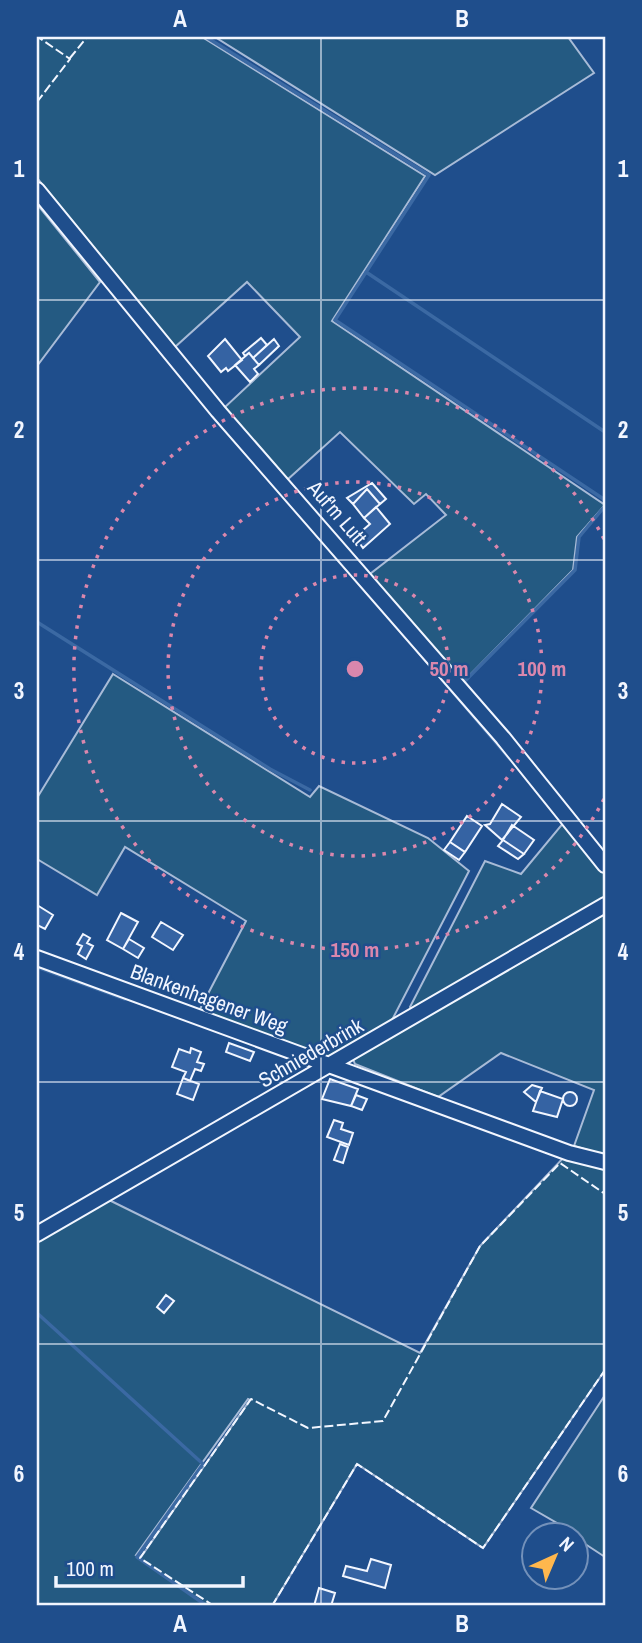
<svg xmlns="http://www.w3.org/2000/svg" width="642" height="1643" font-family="'Archivo Narrow',sans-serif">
	<rect width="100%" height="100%" fill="#1f4e8c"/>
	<path fill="#245a82" stroke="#a8bbd7" stroke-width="2" fill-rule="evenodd" d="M37 37H202L425 176 332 321 605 505 577 537 573 570 462 683 370 574 446 515 426 494 414 504 340 432 287 480 224 408 300 337 247 282 175 347 37 178Z
		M215 37H568L594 73 435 175Z
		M37 204 100 282 37 366Z
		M113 674 310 797 319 786 428 838 469 871 392 1020 328 1059 199 1011 246 921 125 847 97 895 37 859V798Z
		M564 822 605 873V897L413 1012 410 1007 485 861 521 874Z
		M605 914V1155L574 1146 594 1090 501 1053 438 1097 355 1064 353 1059Z
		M564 1157 605 1168V1370L483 1548 357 1464 272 1606H37V1242L109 1200 420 1353 480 1246ZM248 1399 250 1400 141 1557 136 1555Z
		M605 1395V1557L576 1538V1534L531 1508Z"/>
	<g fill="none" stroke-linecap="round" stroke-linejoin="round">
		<path stroke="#3b69a3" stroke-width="3.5" d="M206 37 429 175 335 320 605 500
			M52 219 68 239
			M366 272 605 432
			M37 622 270 769 310 790
			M418 651 510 759
			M462 684 575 570 579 537 605 506
			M37 967 125 999
			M37 1313 203 1464 137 1557 207 1606"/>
	</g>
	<path fill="#3563a3" stroke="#f2f6ff" stroke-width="2" d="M261 338 267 345 253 358 249 353 245 356 243 353Z
		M225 339 242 360 228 371 226 368 221 372 208 356Z
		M274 339 279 346 259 365 253 358Z
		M249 353 259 365 254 369 258 374 250 382 235 365Z
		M372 483 386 499 380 504 367 489 353 504 347 498Z
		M367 489 380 504 364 518 353 504Z
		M376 507 390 524 363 548 355 537 370 524 364 518Z
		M502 804 521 817 502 840 485 825 490 824Z
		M467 816 482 826 465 852 450 842Z
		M512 825 534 840 524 854 503 840Z
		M503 840 524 854 518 859 498 846Z
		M450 842 465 852 459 860 444 850Z
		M37 905 53 915 45 929 37 925Z
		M121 913 138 922 123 949 107 940Z
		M161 922 183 935 173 950 152 937Z
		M83 934 90 938 87 943 93 946 86 959 78 954 82 946 77 944Z
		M129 939 144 948 138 958 123 949Z
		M229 1043 254 1052 250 1061 226 1052Z
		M191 1048 201 1052 197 1062 204 1064 201 1071 195 1069 190 1081 183 1078 186 1072 172 1067 179 1049 190 1053Z
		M183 1078 199 1084 193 1100 177 1094Z
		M330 1079 358 1089 351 1106 322 1099Z
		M532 1085 542 1088 536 1102 524 1092Z
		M540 1091 563 1099 557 1117 533 1111Z
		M563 1099a7 7 0 1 1 14 0a7 7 0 1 1-14 0Z
		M356 1095 367 1099 362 1110 351 1106Z
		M334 1120 343 1123 341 1129 353 1133 349 1145 327 1137Z
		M340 1144 348 1147 343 1163 334 1160Z
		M166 1295 174 1301 164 1313 157 1307Z
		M371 1559 391 1565 385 1588 343 1576 346 1566 367 1571Z
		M319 1588 335 1593 331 1606H314Z"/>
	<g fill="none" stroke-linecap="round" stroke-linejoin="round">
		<defs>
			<path id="minor" d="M37 190 218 411 503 738 605 865
				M37 958 569 1153 605 1162
				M37 1234 605 905"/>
		</defs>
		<use href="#minor" stroke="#f2f6ff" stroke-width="18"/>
		<use href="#minor" stroke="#1f4e8c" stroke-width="14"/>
		<path stroke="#f2f6ff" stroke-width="2" stroke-dasharray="9 3.5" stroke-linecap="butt" d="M70 58 87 37
			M37 102 70 59 38 37
			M214 1606 140 1558 251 1399 308 1428 383 1421 480 1246 560 1163 605 1194
			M272 1606 357 1464 483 1548 605 1370"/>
	</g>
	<path fill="none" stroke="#f2f6ff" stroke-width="2" stroke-opacity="0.55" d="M321 37V1606M37 300H605M37 560H605M37 821H605M37 1082H605M37 1344H605"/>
	<g fill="none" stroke="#da87ad" stroke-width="3.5" stroke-dasharray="3.5 7">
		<circle cx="355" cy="669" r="94"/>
		<circle cx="355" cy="669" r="187"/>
		<path d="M604 799A281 281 0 1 1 604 539"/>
	</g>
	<g text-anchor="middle" stroke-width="5" stroke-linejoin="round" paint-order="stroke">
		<g font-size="21" fill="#f2f6ff" stroke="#1f4e8c">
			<text transform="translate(337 513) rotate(49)" y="7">Auf'm Lutt</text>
			<text transform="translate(209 999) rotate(20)" y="7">Blankenhagener Weg</text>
			<text transform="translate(311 1053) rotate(-30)" y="7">Schniederbrink</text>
		</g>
	</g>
	<circle cx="355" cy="669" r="10" fill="#da87ad" stroke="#1f4e8c" stroke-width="3.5"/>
	<g font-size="21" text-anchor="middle" font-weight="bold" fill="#da87ad" stroke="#1f4e8c" stroke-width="5" stroke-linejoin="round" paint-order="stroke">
		<text x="449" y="676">50 m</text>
		<text x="542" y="676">100 m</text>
		<text x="355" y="957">150 m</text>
	</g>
	<rect width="642" height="1643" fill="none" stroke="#1f4e8c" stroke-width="77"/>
	<g transform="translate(555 1556) rotate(44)"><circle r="33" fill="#1f4e8c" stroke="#7391ba" stroke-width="2"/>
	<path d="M0-5L12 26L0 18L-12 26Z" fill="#ffb74d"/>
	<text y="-10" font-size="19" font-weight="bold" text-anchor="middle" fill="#f2f6ff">N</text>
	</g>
	<path d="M56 1576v10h187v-10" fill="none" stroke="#f2f6ff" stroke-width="3.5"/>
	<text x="66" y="1576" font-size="21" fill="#f2f6ff" stroke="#1f4e8c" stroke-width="5" paint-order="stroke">100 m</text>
	<rect x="38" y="38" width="566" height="1566" fill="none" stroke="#f2f6ff" stroke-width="2.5"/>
	<g font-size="23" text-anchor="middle" font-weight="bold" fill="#f2f6ff">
		<text x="180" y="27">A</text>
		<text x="462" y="27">B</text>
		<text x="19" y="177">1</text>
		<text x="623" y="177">1</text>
		<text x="19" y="438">2</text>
		<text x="623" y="438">2</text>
		<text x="19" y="699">3</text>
		<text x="623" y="699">3</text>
		<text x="19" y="960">4</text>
		<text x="623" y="960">4</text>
		<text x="19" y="1221">5</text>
		<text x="623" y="1221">5</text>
		<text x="19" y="1482">6</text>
		<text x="623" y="1482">6</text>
		<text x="180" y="1632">A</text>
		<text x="462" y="1632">B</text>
	</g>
</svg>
